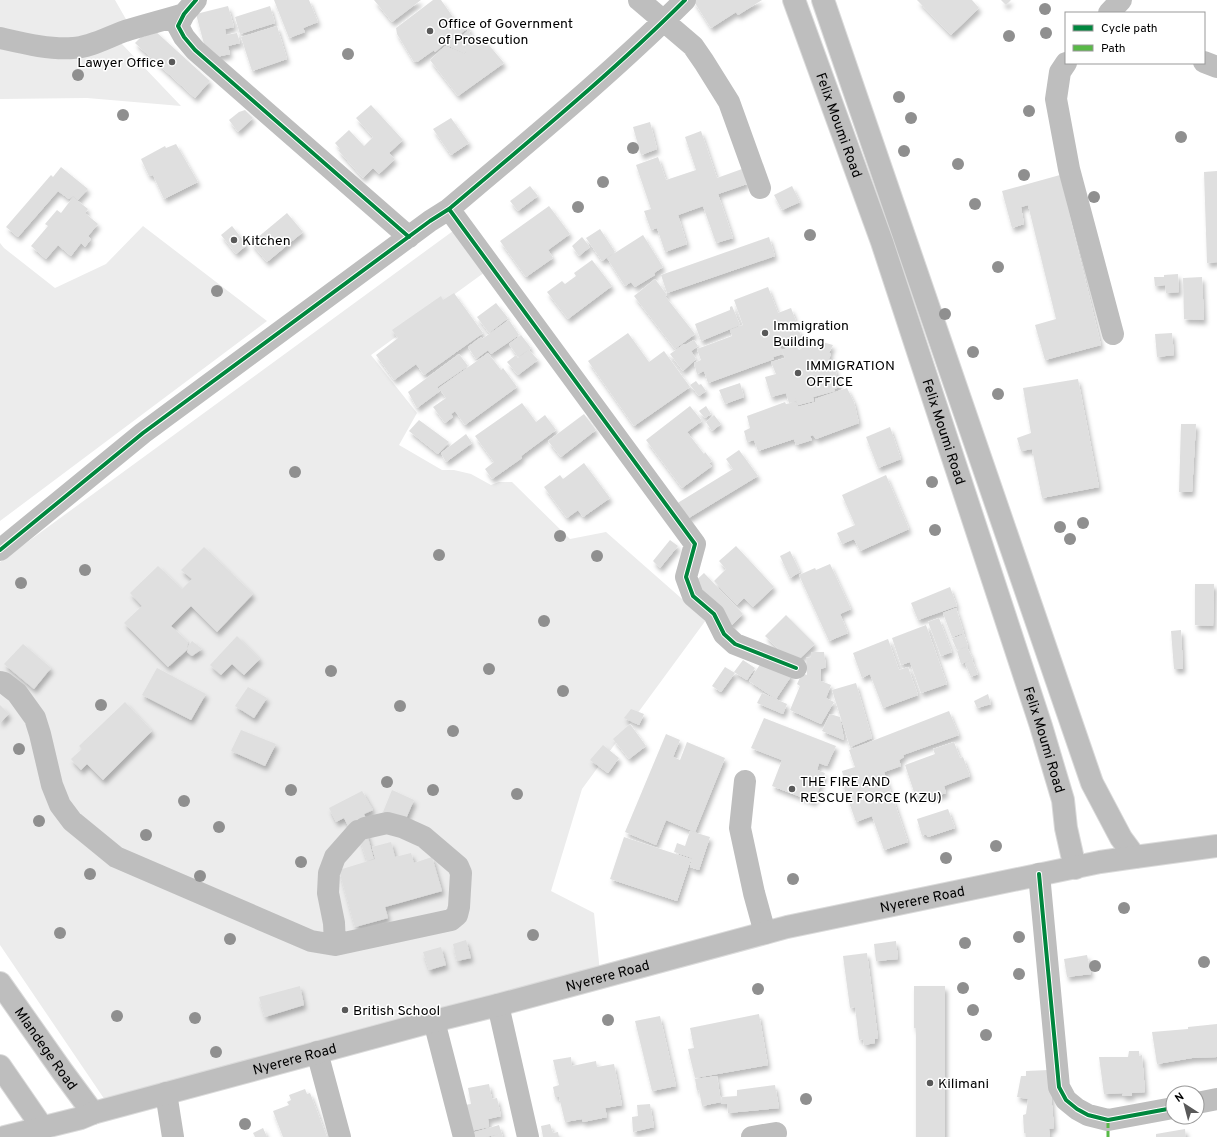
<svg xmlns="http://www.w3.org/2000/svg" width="1217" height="1137" font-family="Overpass,sans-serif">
	<defs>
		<filter id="shadow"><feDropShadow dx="2.5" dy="4.5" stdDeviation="2" flood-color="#0004"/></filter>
	</defs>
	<rect width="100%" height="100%" fill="#fff"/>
	<path fill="#ececec" d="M0 0H115L131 28 121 43 181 106 87 98 0 99Z
		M143 226 267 321 0 521V243L4 248 55 288 106 264Z
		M453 231 485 272 371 355 417 413 399 445 442 470H454L471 474 491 485 499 482H512L570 539 606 532 706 620 582 789 551 891 594 913 600 972 107 1103 0 945V562Z"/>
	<path fill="#dfdfdf" filter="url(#shadow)" d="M274 0H309L318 22 303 28 305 32 289 38Z
		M374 0H421L392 22Z
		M433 0H441L457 23 463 20 471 31 469 32 470 34 477 40 483 38 504 63 458 96 430 60 445 46 465 54 466 53 463 35 468 31 467 29 461 33 465 52 464 53 444 44 435 52 434 50 417 62V61L414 62 397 34 396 28Z
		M693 0H762L738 15 736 12 711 28Z
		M917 0H972L979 8 951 35Z
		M1001 0H1011L1006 5Z
		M228 6 234 27 225 29 226 35 237 33 240 43 228 46 230 54 208 59 196 14Z
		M270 6 275 23 240 34 235 17Z
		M277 26 287 59 252 71 241 37Z
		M154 30 210 81 195 98 135 43 143 35 144 37 148 32Z
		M371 105 403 140 389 153 395 159 379 174 373 168 363 178 338 150 340 149 335 143 349 130 364 146 373 137 356 118Z
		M245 110 253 118 238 132 229 120 239 112Z
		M451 118 469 143 451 155 433 129Z
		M650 122 657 149 641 155 633 127Z
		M701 131 717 178 742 169 747 184 718 194 733 238 716 243 703 206 678 215 687 244 665 252 657 228 651 230 644 211 651 209 636 165 658 157 666 180 696 170 685 137Z
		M176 144 198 182 164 199 153 175 149 176 141 159 165 146 166 148Z
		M61 167 88 189 78 200 73 196 69 199 58 191 18 237 6 227 51 175 53 177Z
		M1217 171V262L1207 263 1204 172Z
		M1060 175 1101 345 1045 360 1035 325 1056 319 1028 205 1021 207 1024 224 1012 228 1002 191Z
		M530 186 538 196 518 211 510 201Z
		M792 186 800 202 782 210 774 195Z
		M73 197 88 209 85 213 98 224 88 236 91 239 85 247 81 243 71 256 58 245 46 259 31 246 48 226 45 224 57 210 61 213Z
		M549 206 570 234 548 250 553 258 526 277 500 241Z
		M287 213 303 232 267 262 251 243Z
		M232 226 247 245 236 254 221 235Z
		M600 229 615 252 602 261 586 238Z
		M643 235 663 267 654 273 655 275 635 287 631 282 625 286 607 258Z
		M582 237 590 247 579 256 572 246Z
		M769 237 775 256 667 293 661 275Z
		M592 260 612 286 568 319 547 292 562 281 565 284 576 276 574 273Z
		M1178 274 1179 292 1166 293 1165 285 1155 286 1154 277H1164V275Z
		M1202 277 1204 320 1184 319 1183 278Z
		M655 279 667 295 665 296 695 334 675 349 634 296Z
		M768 287 778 313 791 308 797 324 793 325 794 329 798 328 803 342 799 344 797 340 780 346 783 354 773 357 774 359 708 383 704 371 697 374 694 363 701 360 697 349 732 336 730 330 743 325 734 300Z
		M454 293 483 333 424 375 416 364 394 380 376 355 398 338 392 330 441 296 443 300Z
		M496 303 508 318 489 333 477 317Z
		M732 306 740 325 701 341 695 324 730 310V307Z
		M509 320 519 335 491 354 488 350 476 359 468 347 481 337 482 339Z
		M628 333 649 362 664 351 690 387 634 426 588 361Z
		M1172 333 1174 355 1157 357 1155 334Z
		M521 335 531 348 518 357 509 344Z
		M694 340 698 346 691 351 696 359 683 371 670 354 684 344 685 345Z
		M815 340 833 345 829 353 831 354 828 361 830 366 834 365 840 387 834 389 835 391 813 397 814 401 798 405 795 398 796 401 789 403 786 393 771 397 765 377 776 374 771 362 785 358 782 350 796 346 799 350 804 347 803 344Z
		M529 350 538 360 518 375 507 362 516 355 518 358Z
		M488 353 501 370 503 368 517 387 465 425 455 411 451 414 453 417 445 423 433 407 446 398 439 388Z
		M459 354 468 366 437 387 440 391 417 408 408 392Z
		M1078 379 1099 487 1042 498 1032 449 1021 451 1017 438 1031 433 1023 388Z
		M696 381 699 385 701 384 706 391 699 396 690 385Z
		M740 383 744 397 725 404 719 390Z
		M847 388 854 402 859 423 816 439 813 435 810 436 812 440 796 445 794 439 758 451 754 440 747 442 744 431 750 428 747 416 785 402 786 404 796 402 798 407 815 402V399Z
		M522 403 536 422 545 415 556 430 521 456 522 458 492 479 485 469 494 462 475 436Z
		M690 406 702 421 687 432 704 454 705 452 712 461 709 463 712 466 682 488 646 440Z
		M706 406 711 414 705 418 699 411Z
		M584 414 596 430 561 457 548 441Z
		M714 415 721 424 712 431 706 422Z
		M419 420 449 442 438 454 409 431Z
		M1181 424H1196L1192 492H1179Z
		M890 427 901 459 878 468 866 437Z
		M466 434 472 443 446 462 441 453Z
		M739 450 758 476 687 519 676 504 733 469 726 459Z
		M584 463 610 498 583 517 578 510 567 518 544 487 560 475 563 479Z
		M886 475 909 529 860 551 854 539 842 544 837 533 855 525 842 495Z
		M670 540 678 546 660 568 653 561Z
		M736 546 774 587 753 607 744 598 737 605 714 581 726 569 719 561Z
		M204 547 253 594 217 632 191 606 171 626 188 642 187 648 192 641 202 649 192 656 187 652 188 649 168 667 124 623 142 606 130 593 158 566 182 589 192 579 181 570Z
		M790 551 800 572 790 578 780 556Z
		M830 564 851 609 840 614 848 633 829 641 799 575 815 568 816 570Z
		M704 573 743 614 730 627 690 586Z
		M1195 584H1214L1213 626 1195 625Z
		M950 587 957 606 918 620 911 603Z
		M956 608 964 633 952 637 943 613Z
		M786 615 815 644 794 664 765 636Z
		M939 618 952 652 941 656 928 622Z
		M926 625 947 684 921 693 910 662 901 665 892 638Z
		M1181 630 1183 669H1174L1171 631Z
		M964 634 968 646 957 650 952 639Z
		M237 636 260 659 244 675 232 664 221 675 210 665Z
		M888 639 899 670 908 667 918 695 883 708 870 674 862 678 853 653Z
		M23 644 51 668 34 689 4 664Z
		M967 647 973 659 961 664 957 651Z
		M811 652H824L826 667 821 669V681L831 685 826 698 834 702 821 724 790 710 800 686 797 684 802 673 807 675 806 658 811 657Z
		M765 657 792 675 776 699 749 681Z
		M743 660 755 668 747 680 734 672Z
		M972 660 978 674 971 677 965 663Z
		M725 667 735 673 721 692 712 686Z
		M157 668 206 694 191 720 142 695Z
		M856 683 872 738 850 747 832 690Z
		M248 687 267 698 254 718 235 706Z
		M762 693 787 704 783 714 757 703Z
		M988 694 991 704 977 708 974 701Z
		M125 702 152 731 103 780 87 764 81 770 71 759 82 749 79 746Z
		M0 705 9 714 0 723Z
		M631 709 644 714 639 725 624 718Z
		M949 711 959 735 903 755 904 757 899 760 901 766 884 772 908 842 884 850 872 816 856 822 841 779H844L842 771 855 767 849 750Z
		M830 714 840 717 844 740 822 731Z
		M764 718 836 746 827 766 819 763 817 770 825 773 814 802 772 786 782 760 751 748Z
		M630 724 646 746 629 759 613 739Z
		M241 730 276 744 265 766 231 751Z
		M666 734 680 740 673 757 680 760 687 742 725 758 695 832 666 820 656 845 625 832Z
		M954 742 960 758 963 757 970 776 944 786 946 793 931 798 929 793 916 798 905 765 935 754 933 749Z
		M603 745 619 758 608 773 590 760Z
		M392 790 414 800 405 821 383 812Z
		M362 791 373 810 364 814 366 819 349 828 344 818 336 822 329 808Z
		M948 809 955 828 928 837 926 834 922 836 917 819Z
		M364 824 374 859 367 861 356 827Z
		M690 831 710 837 699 870 690 867 692 858 674 852 677 843 685 846Z
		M624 837 691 859 677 901 610 879Z
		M391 842 395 857 411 853 414 863 432 857 442 891 385 907 388 918 355 927 339 870 375 859 372 847Z
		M466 940 471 958 457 961 453 944Z
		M896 941 898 959 876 961 874 944Z
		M441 947 446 965 429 970 423 952Z
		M867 953 878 1038 875 1039V1043L864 1045 863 1039 859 1040 855 1007 850 1008 843 956Z
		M1087 955 1091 974 1067 977 1064 959Z
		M300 986 304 1005 265 1017 259 997Z
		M914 986H945V1137H916V1028H914Z
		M759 1014 768 1065 695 1078 688 1049 694 1048 690 1028Z
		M660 1016 676 1086 652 1091 635 1021Z
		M1217 1024V1057L1192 1058 1157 1064 1152 1032 1188 1029V1030V1027Z
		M1129 1051H1139V1056L1142 1055 1145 1092 1132 1093V1096H1122L1123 1093 1104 1094 1099 1057H1128Z
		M571 1057 572 1066 596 1061 597 1067 614 1064 622 1105 605 1108 607 1117 583 1122 582 1119 565 1122 559 1097H555L553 1087 559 1085 553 1060Z
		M1049 1070 1054 1128 1049 1129 1050 1137H1026V1133H1024L1023 1115 1026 1114 1028 1099 1017 1097 1021 1076H1026V1071Z
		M717 1076 721 1102 722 1097 737 1096V1090L775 1085 779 1108 728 1113 727 1104H721V1102L702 1106 699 1090 697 1091 695 1079Z
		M489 1084 492 1099 497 1098 501 1116 488 1119 489 1127 470 1131 464 1105 471 1104 468 1088Z
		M305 1089 307 1094 310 1093 327 1137H283L273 1111 289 1105 287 1102 291 1100 289 1095Z
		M650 1104 654 1127 633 1132 632 1117 638 1116 637 1105Z
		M550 1124 553 1133 558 1132 559 1137H543L541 1126Z
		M499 1125 503 1137H491L499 1134 485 1137H473L472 1133Z
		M263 1128 267 1137H255L253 1133Z
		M1185 1129 1186 1137H1156V1134Z"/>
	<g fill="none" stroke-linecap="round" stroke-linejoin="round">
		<defs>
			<g id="major">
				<path id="s1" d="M794 0 882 242 1041 726 1063 800 1066 828 1075 868"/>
				<path d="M823 0 1092 783 1121 838 1135 857"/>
				<path id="s2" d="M0 983 62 1071 93 1113"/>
				<path d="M0 1066 42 1127"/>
				<path id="s3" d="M5 1137 81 1118 93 1113 434 1021 498 1005 787 927 1100 862 1135 857 1217 846"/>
			</g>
		</defs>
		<use href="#major" stroke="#dbdbdb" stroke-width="24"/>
		<path stroke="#bebebe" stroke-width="22" d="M196 0 184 14 178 26 184 37 195 50 409 237
			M639 0 693 46 704 62 729 102 760 188
			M1109 13 1121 0
			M0 38C22 43 50 50 73 48 91 47 108 37 125 31 144 25 164 20 184 14
			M1204 62 1217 67
			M1066 63 1060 72 1056 99 1069 169 1113 334
			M449 209 695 544 686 577 693 596 714 614 724 634 735 644 796 668
			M0 550 143 433 430 221 449 209C529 141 611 74 685 0
			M0 682 4 683 17 693 35 718 40 734 52 785 60 805 72 821 116 857 311 941 335 945
			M745 781 740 828 754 893 765 933
			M358 831 335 857 329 873 328 893 334 923 335 945 451 920 457 915 459 907 461 873 458 866 424 837 402 827 387 823 365 828
			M1039 874 1059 1087 1066 1100 1077 1109 1088 1115 1108 1120 1173 1108
			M498 1005 528 1137
			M434 1021 464 1137
			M317 1052 340 1137
			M166 1093 173 1137
			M1197 1103 1217 1099
			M752 1137 776 1133"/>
		<use href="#major" stroke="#bebebe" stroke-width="22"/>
		<path stroke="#58b947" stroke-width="3" stroke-dasharray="6 3" stroke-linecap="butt" d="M1108 1137V1120"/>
		<defs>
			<path id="cycleway" d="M196 0 184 14 178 26 184 37 195 50 409 237
				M449 209 695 544 686 577 693 596 714 614 724 634 735 644 796 668
				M0 550 143 433 430 221 449 209C529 141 611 74 685 0
				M1039 874 1059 1087 1066 1100 1077 1109 1088 1115 1108 1120 1173 1108"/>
		</defs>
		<use href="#cycleway" stroke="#fff" stroke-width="6"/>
		<use href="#cycleway" stroke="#00873e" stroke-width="4"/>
	</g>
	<g fill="#8f8f8f">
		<circle cx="1045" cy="9" r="6"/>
		<circle cx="1046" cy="33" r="6"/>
		<circle cx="1009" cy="36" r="6"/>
		<circle cx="348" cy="54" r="6"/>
		<circle cx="78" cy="75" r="6"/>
		<circle cx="899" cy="97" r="6"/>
		<circle cx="1029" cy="111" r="6"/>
		<circle cx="123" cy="115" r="6"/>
		<circle cx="911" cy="118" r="6"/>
		<circle cx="1181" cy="137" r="6"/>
		<circle cx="633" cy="148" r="6"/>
		<circle cx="904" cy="151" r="6"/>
		<circle cx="958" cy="164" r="6"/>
		<circle cx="1024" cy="175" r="6"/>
		<circle cx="603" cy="182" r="6"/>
		<circle cx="1094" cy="197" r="6"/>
		<circle cx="975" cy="204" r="6"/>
		<circle cx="578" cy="207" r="6"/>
		<circle cx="810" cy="235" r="6"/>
		<circle cx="998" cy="267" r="6"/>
		<circle cx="217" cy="291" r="6"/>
		<circle cx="945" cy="314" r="6"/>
		<circle cx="973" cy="352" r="6"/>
		<circle cx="998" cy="394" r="6"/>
		<circle cx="295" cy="472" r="6"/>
		<circle cx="932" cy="482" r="6"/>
		<circle cx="1083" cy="523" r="6"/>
		<circle cx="1060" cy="527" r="6"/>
		<circle cx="935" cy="530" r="6"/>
		<circle cx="560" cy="536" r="6"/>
		<circle cx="1070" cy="539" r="6"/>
		<circle cx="439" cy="555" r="6"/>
		<circle cx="597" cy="556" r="6"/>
		<circle cx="85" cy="570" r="6"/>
		<circle cx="21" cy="583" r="6"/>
		<circle cx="544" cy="621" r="6"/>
		<circle cx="489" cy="669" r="6"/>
		<circle cx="331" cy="671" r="6"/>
		<circle cx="563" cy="691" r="6"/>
		<circle cx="101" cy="705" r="6"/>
		<circle cx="400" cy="706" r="6"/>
		<circle cx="453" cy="731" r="6"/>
		<circle cx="19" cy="749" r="6"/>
		<circle cx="387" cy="782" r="6"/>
		<circle cx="291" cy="790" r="6"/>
		<circle cx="433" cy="790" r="6"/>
		<circle cx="517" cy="794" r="6"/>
		<circle cx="184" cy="801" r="6"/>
		<circle cx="39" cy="821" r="6"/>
		<circle cx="219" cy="827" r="6"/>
		<circle cx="146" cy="835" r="6"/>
		<circle cx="996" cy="846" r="6"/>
		<circle cx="946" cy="858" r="6"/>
		<circle cx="301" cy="862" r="6"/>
		<circle cx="90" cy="874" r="6"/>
		<circle cx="200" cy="876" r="6"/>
		<circle cx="793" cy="879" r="6"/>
		<circle cx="1124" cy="908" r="6"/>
		<circle cx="60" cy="933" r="6"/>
		<circle cx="533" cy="935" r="6"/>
		<circle cx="1019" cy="937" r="6"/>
		<circle cx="230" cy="939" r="6"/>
		<circle cx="965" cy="943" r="6"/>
		<circle cx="1204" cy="962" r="6"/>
		<circle cx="1095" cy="966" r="6"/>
		<circle cx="1019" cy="974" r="6"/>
		<circle cx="963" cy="988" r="6"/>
		<circle cx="758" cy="989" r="6"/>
		<circle cx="973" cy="1010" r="6"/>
		<circle cx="117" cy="1016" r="6"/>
		<circle cx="195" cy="1018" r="6"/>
		<circle cx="608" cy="1020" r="6"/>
		<circle cx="986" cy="1035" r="6"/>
		<circle cx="216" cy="1052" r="6"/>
		<circle cx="806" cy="1099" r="6"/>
		<circle cx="245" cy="1124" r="6"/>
	</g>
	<g fill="#595959" stroke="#fff" stroke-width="1.5">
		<circle cx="430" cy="31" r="4"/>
		<circle cx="172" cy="62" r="4"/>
		<circle cx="234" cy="240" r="4"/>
		<circle cx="765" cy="333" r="4"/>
		<circle cx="798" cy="373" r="4"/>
		<circle cx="792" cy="789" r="4"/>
		<circle cx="345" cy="1010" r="4"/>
		<circle cx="930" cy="1083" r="4"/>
	</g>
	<g text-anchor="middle" stroke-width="3" stroke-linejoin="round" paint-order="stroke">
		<g font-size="14" fill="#000" stroke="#fff" text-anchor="start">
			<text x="438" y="28">Office of Government<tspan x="438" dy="16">of Prosecution</tspan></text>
			<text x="164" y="67" text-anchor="end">Lawyer Office</text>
			<text x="242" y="245">Kitchen</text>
			<text x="773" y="330">Immigration<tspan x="773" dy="16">Building</tspan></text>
			<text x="806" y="370">IMMIGRATION<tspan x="806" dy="16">OFFICE</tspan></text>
			<text x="800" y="786">THE FIRE AND<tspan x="800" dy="16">RESCUE FORCE (KZU)</tspan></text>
			<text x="353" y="1015">British School</text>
			<text x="938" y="1088">Kilimani</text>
		</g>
		<g font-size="14" fill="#000" stroke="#fff">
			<text dy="5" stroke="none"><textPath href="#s1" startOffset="133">Felix Moumi Road</textPath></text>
			<text dy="5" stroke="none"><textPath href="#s1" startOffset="457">Felix Moumi Road</textPath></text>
			<text dy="5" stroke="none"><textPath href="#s1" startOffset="781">Felix Moumi Road</textPath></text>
			<text dy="5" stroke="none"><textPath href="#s3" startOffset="948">Nyerere Road</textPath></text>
			<text dy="5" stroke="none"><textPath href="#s3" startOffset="624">Nyerere Road</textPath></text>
			<text dy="5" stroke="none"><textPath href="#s2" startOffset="80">Mlandege Road</textPath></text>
			<text dy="5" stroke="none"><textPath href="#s3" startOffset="300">Nyerere Road</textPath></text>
		</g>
	</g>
	<rect x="1065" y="12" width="140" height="52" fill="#ffffff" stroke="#999999"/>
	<rect x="1073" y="25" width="20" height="6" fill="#00873e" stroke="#999999"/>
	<text x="1101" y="32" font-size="12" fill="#000000">Cycle path</text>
	<rect x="1073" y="45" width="20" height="6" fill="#58b947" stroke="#999999"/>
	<text x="1101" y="52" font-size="12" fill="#000000">Path</text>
	<g transform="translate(1185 1105) rotate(324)"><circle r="19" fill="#ffffff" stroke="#999999"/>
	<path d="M0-3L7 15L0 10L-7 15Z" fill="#595959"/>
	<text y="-6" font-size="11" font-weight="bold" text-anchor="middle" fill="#000000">N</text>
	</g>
</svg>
